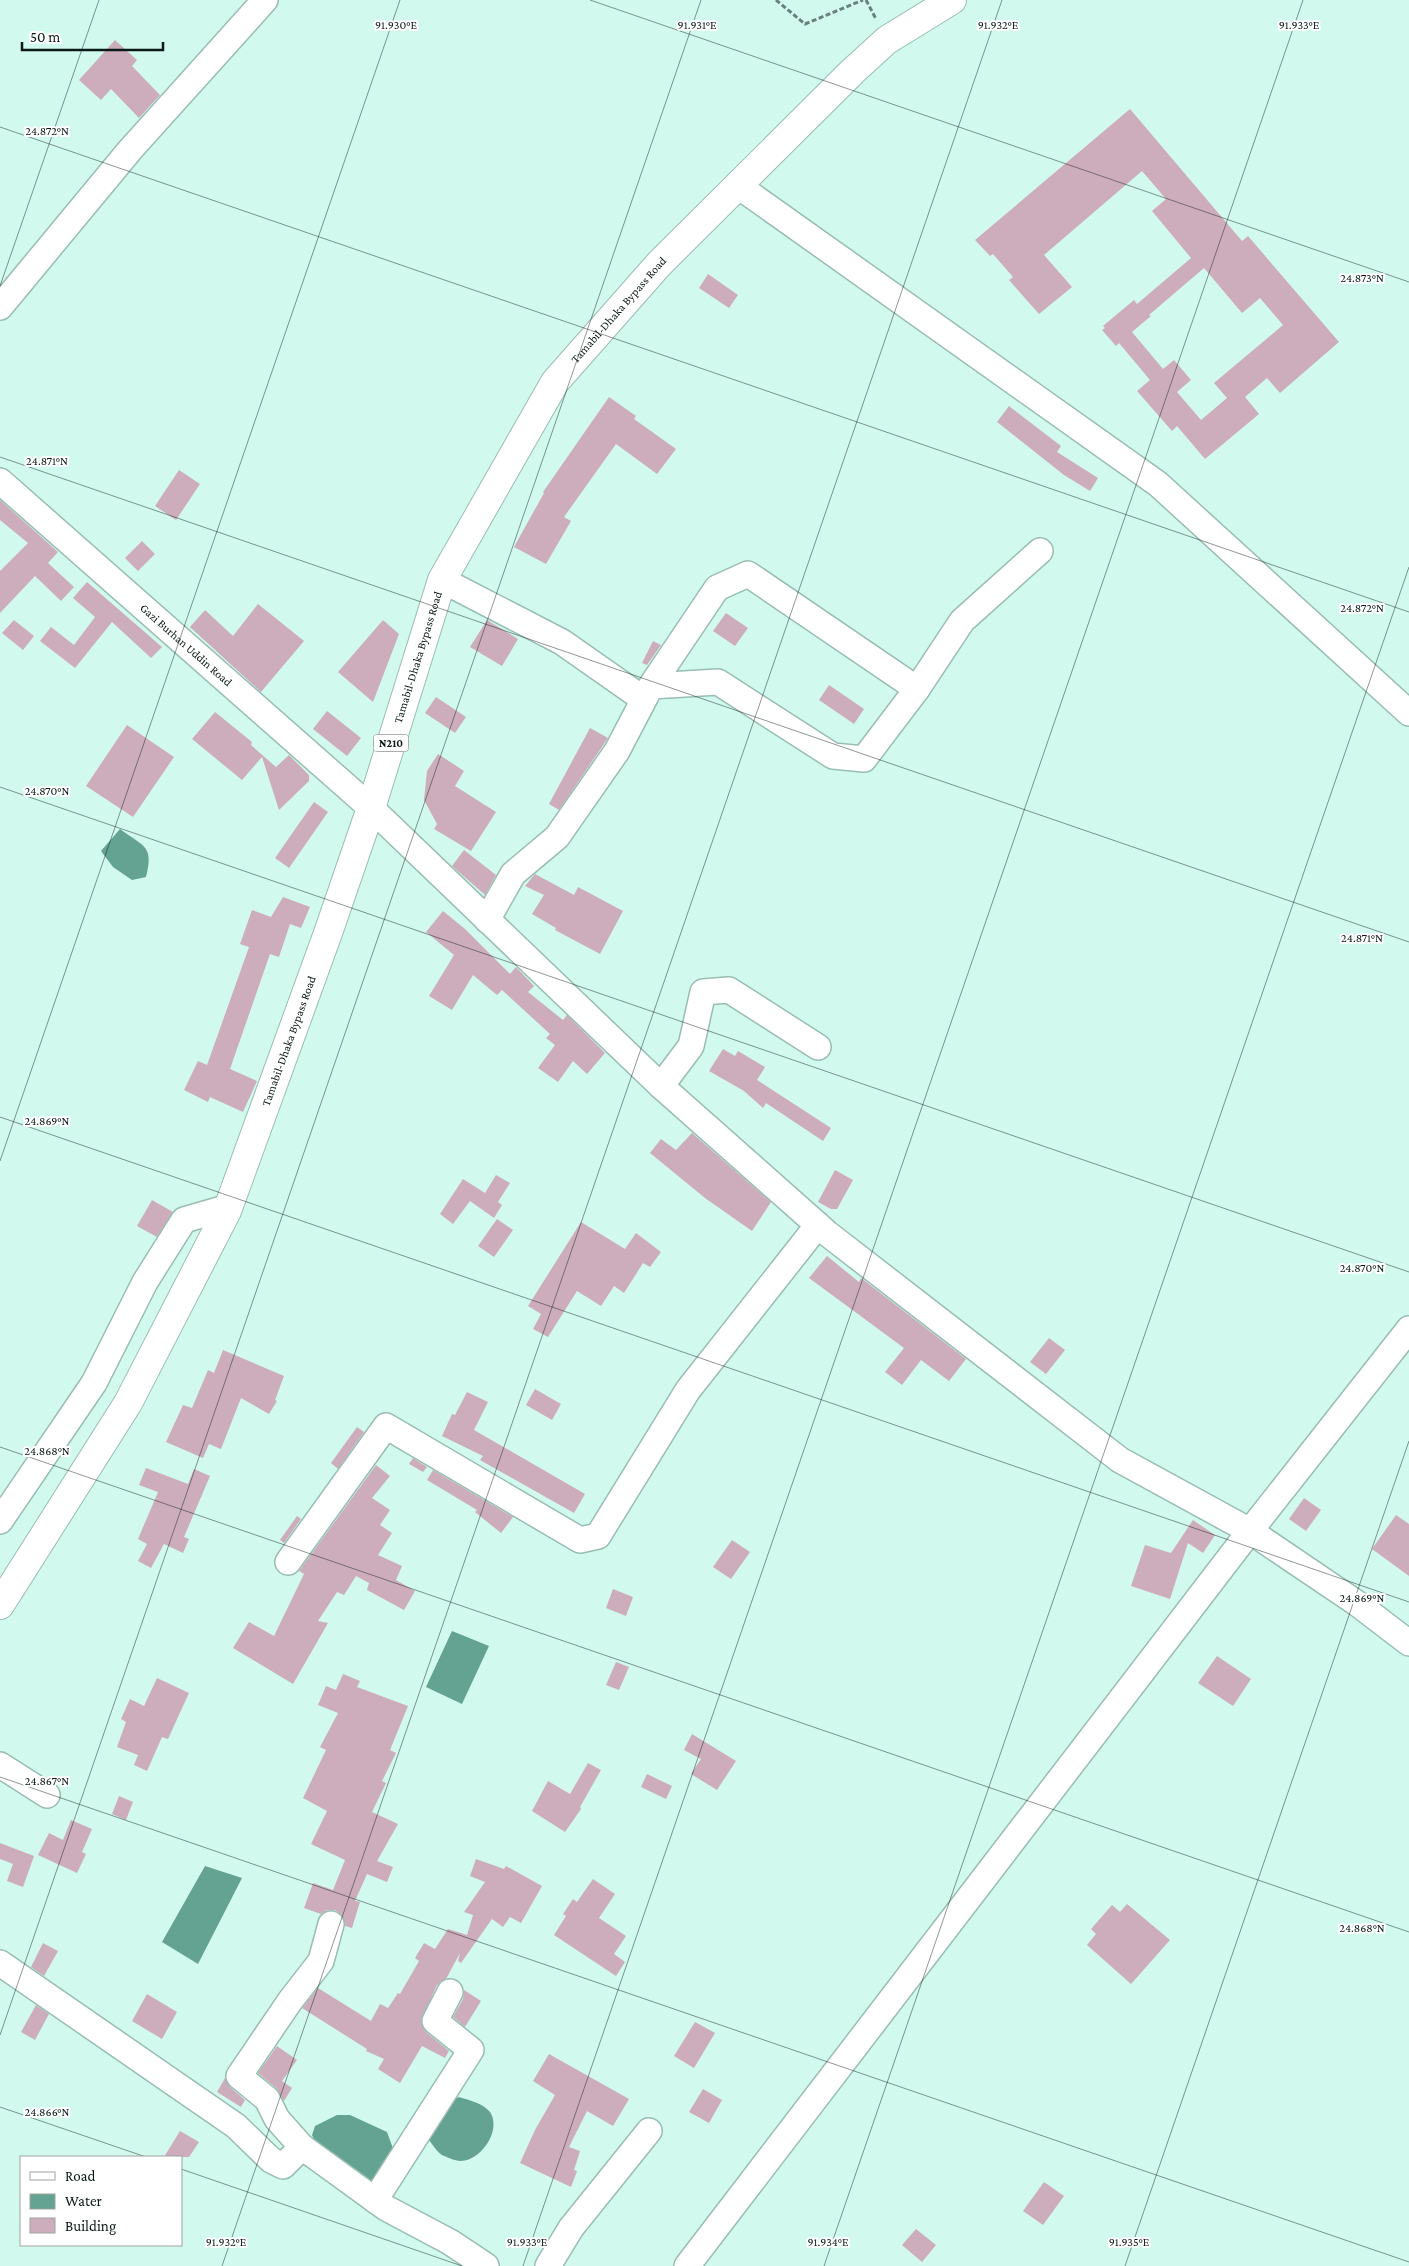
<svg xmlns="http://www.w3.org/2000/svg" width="1409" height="2266" font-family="'Crimson Pro',serif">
	<rect width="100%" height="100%" fill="#d2f9ee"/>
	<path fill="#64a292" d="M120 829C144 847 154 845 146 877L132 880 113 867 101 851Z
		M452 1631 489 1646 462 1704 426 1687Z
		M205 1866 242 1878 198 1964 162 1942Z
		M459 2097C468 2100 483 2103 490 2112 502 2130 481 2161 460 2161 456 2161 446 2157 442 2155 437 2152 433 2145 429 2140 435 2119 437 2106 459 2097Z
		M337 2115H350L387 2132 395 2154 373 2184 318 2149 312 2135 315 2126Z"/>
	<path fill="#cdadbb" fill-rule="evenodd" d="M115 40 137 60 132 66 160 95 139 118 111 89 101 100 79 80Z
		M1130 109 1242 241 1248 236 1339 342 1280 393 1267 378 1245 397 1259 414 1205 459 1177 426 1172 431 1137 391 1150 380 1119 343 1116 346 1102 330 1105 328 1103 326 1134 300 1137 304 1191 258 1152 211 1166 199 1142 171 1044 255 1072 287 1039 314 1009 280 1013 277 993 254 990 256 975 240ZM1204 268 1242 313 1260 298 1283 325 1214 383 1227 398 1201 420 1177 392 1191 380 1174 360 1163 369 1132 332 1151 316 1149 315Z
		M708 274 738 295 729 308 699 288Z
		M609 397 636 416 634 419 676 449 657 474 616 444 564 517 571 521 546 564 514 547 544 493 543 492Z
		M1009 406 1061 446 1057 452 1098 478 1090 491 1064 475 997 422Z
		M179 470 200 484 176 520 155 506Z
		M0 500 58 552 48 563 74 587 61 601 35 576 0 613V571L28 543 0 520Z
		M142 541 155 554 138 571 125 558Z
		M87 582 162 647 151 658 112 622 75 668 40 641 51 627 74 645 95 617 73 598Z
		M258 604 304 641 261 692 190 627 205 610 233 636Z
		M726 613 748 628 735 646 713 631Z
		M14 620 34 636 23 650 2 633Z
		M383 620 399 634 373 702 338 672Z
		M487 620 518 639 502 666 470 647Z
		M653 641 661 645 647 665 642 663Z
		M829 685 864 709 854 724 819 700Z
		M436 697 466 717 455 733 425 713Z
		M327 711 361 738 347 756 313 729Z
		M215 712 252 742 251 745 276 767 289 755 309 775V781L279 810 262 757 242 780 192 739Z
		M127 725 174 757 133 817 86 786Z
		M590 728 608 738 559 810 549 804Z
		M438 754 464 771 455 786 496 812 471 851 434 829 437 824 424 800 427 771Z
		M314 802 328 812 289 868 275 858Z
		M464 850 496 875 485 895 452 866Z
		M535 874 574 895 578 887 623 911 600 954 555 930 556 928 532 914 544 895 525 886Z
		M283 897 310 907 301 928 290 924 279 957 270 954 230 1069 257 1081 243 1112 210 1097 208 1102 184 1090 198 1061 207 1065 249 947 240 944 252 910 271 917Z
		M443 911 465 929 510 974 516 967 534 986 528 992 563 1020 567 1015 605 1053 587 1074 573 1061 558 1082 538 1068 555 1045 546 1038 550 1034 502 990 497 995 473 975 452 1010 429 996 454 955 426 932Z
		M723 1049 735 1056 738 1051 765 1067 757 1080 831 1128 823 1141 766 1103 763 1108 744 1091 709 1071Z
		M692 1133 771 1202 752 1231 705 1198 650 1153 661 1139 676 1150Z
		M835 1170 853 1180 837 1209H831L818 1202Z
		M496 1175 510 1183 498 1202 502 1205 494 1218 470 1201 453 1224 440 1214 463 1179 485 1193Z
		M152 1200 173 1212 157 1237 137 1226Z
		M497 1219 513 1230 494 1257 478 1246Z
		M581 1222 625 1249 636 1233 661 1252 650 1267 643 1263 624 1293 614 1286 601 1306 577 1291 548 1337 533 1329 541 1314 528 1306Z
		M827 1256 859 1282 861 1278 966 1359 949 1381 921 1360 902 1385 885 1372 904 1348 809 1278Z
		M1049 1338 1065 1350 1046 1374 1030 1362Z
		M223 1350 284 1376 275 1400 277 1401 269 1414 241 1398 221 1449 209 1444 203 1458 166 1442 183 1405 192 1408 208 1370 214 1373Z
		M535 1389 561 1404 552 1420 526 1405Z
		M467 1392 488 1402 474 1430 585 1494 574 1513 480 1460 483 1456 442 1436 452 1414 455 1415Z
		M357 1427 364 1432 338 1469 331 1463Z
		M413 1458 427 1467 423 1472 409 1464Z
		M376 1465 390 1476 372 1498 390 1510 380 1525 392 1533 378 1555 402 1566 396 1580 415 1591 404 1610 367 1590 369 1583 356 1576 344 1595 337 1592 318 1621 328 1623 293 1684 233 1648 249 1622 274 1636 304 1574 299 1571Z
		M146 1468 188 1484 194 1469 210 1476 184 1537 189 1539 183 1553 164 1544 151 1568 138 1561 147 1544 138 1539 158 1492 139 1485Z
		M433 1470 513 1517 501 1533 475 1512 477 1510 427 1480Z
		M1304 1498 1321 1510 1306 1531 1289 1519Z
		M1396 1515 1409 1524V1576L1372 1549Z
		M297 1516 301 1519 284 1543 280 1540Z
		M1193 1520 1215 1535 1203 1553 1188 1543 1170 1599 1131 1586 1145 1545 1171 1553Z
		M732 1540 750 1552 731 1579 713 1567Z
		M613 1589 633 1597 626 1616 606 1608Z
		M1217 1656 1251 1679 1233 1706 1198 1683Z
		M616 1662 629 1667 619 1690 606 1685Z
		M343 1674 360 1681 357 1687 408 1706 390 1750 396 1753 382 1781 386 1783 372 1812 398 1824 377 1861 393 1867 387 1882 367 1874 355 1901 360 1902 352 1928 345 1926 341 1914 335 1910H327L321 1914 304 1908 313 1883 333 1890 345 1860 311 1844 327 1811 303 1798 326 1750 320 1747 338 1713 318 1705 326 1686 336 1690Z
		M157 1678 189 1693 168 1739 162 1737 147 1771 134 1765 138 1755 117 1747 126 1722 121 1719 130 1699 144 1706Z
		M692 1734 736 1761 717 1790 691 1774 701 1759 684 1750Z
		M588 1763 601 1770 580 1807 581 1809 565 1832 532 1811 548 1781 570 1794Z
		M647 1774 672 1786 666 1799 641 1787Z
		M119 1796 133 1802 126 1820 112 1814Z
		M71 1820 92 1829 82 1852 86 1854 77 1873 38 1855 49 1833 63 1840Z
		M0 1843 34 1856 23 1887 7 1881 13 1864 0 1859Z
		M476 1859 504 1869 506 1866 542 1886 521 1923 510 1917 503 1927 492 1919 461 1963 458 1961 460 1953 446 1979 437 1985 421 2020 426 2032 449 2051 445 2058 422 2046 400 2083 378 2069 384 2059 366 2051 367 2049 302 2008 318 1988 371 2021 380 2004 388 2008 398 1993 400 1994 419 1961 415 1958 424 1943 435 1949 448 1929 467 1935 473 1915 464 1912 485 1882 470 1876Z
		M593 1879 615 1894 599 1918 626 1936 614 1954 625 1962 616 1976 554 1935 566 1916 563 1914 573 1899 577 1902Z
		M1127 1904 1170 1940 1131 1984 1087 1945 1096 1934 1091 1929 1112 1905 1120 1912Z
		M43 1943 58 1951 44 1976 31 1967Z
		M464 1990 481 2001 465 2027 453 2017 463 1999Z
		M147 1994 177 2012 162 2039 132 2021Z
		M36 2005 49 2014 35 2040 21 2032Z
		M695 2022 715 2033 694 2068 674 2056Z
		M277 2046 297 2060 282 2081 292 2088 284 2101 276 2088 258 2073Z
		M549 2054 629 2099 613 2126 587 2111 569 2147 580 2151 574 2170 577 2171 571 2187 520 2163 535 2130 555 2095 533 2081Z
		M225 2078 230 2087 245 2100 241 2107 217 2092Z
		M703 2089 722 2100 709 2123 689 2112Z
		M180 2131 199 2142 189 2157H164Z
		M1044 2182 1064 2196 1043 2225 1023 2211Z
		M916 2229 936 2245 922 2262 902 2245Z"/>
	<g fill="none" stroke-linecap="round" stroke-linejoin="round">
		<defs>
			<g id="minor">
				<path d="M737 185 1158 484 1409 713"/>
				<path d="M0 307 130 150 265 0"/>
				<path id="s1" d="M0 481 371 808 661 1086 828 1234 1120 1460 1250 1531 1358 1604 1409 1643"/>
				<path d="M442 580 562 642 639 696"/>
				<path d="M917 689 962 621 1040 551"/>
				<path d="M487 920 513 874 557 837 617 751 651 686 718 682 833 756 864 759 917 689 748 574 717 588 651 686"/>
				<path d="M661 1086 691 1046 703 992 729 990 818 1047"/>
				<path d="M0 1521 94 1383 145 1282 184 1220 229 1207"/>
				<path d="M288 1562 386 1426 580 1540 598 1536 688 1390 818 1225"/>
				<path d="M0 1765 47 1795"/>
				<path d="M0 1963 236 2126 271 2160 283 2166 302 2147 386 2208 450 2242 486 2266"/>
				<path d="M302 2147 277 2119 267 2099 239 2076 290 2001 321 1961 331 1924"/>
				<path d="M375 2200 471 2050 435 2021 450 1992"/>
				<path d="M548 2266 571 2228 649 2131"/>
				<path d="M687 2266 1250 1531 1409 1329"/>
			</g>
			<g id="highway">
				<path id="s2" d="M0 1605 128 1403 227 1211 328 933 371 808 442 580 555 382 659 264 853 71 887 40 952 0"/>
			</g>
		</defs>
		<use href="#minor" stroke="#98bdb2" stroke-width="28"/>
		<use href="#highway" stroke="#98bdb2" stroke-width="30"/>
		<path stroke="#68827b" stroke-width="3" stroke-dasharray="5 2.5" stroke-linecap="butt" d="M776 0 805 24 863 0
			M866 0 876 19"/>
		<use href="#minor" stroke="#fff" stroke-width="25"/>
		<use href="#highway" stroke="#fff" stroke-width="28"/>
	</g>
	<path fill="none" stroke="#0a1915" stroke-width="1" stroke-opacity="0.45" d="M590 0 1409 282M0 127 1409 612M0 286 99 0M0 457 1409 942M0 787 1409 1272M0 1117 1409 1602M0 1161 400 0M0 1447 1409 1932M0 1777 1409 2262M0 2035 701 0M0 2107 146 2157M181 2169 462 2266M222 2266 1002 0M523 2266 1303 0M824 2266 1409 567M1125 2266 1409 1441"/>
	<g text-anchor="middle" stroke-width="4" stroke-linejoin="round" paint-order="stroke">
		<rect fill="#fff" stroke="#545e5b" stroke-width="1" x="373.5" y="734.5" width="35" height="17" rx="4"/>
		<g font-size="11" font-weight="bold" fill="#0a1915">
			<text x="391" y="747">N210</text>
		</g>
		<g font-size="12" fill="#0a1915" stroke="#fff">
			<text dy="4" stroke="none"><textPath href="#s2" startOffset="1446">Tamabil-Dhaka Bypass Road</textPath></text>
			<text dy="4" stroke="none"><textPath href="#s1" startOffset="248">Gazi Burhan Uddin Road</textPath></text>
			<text dy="4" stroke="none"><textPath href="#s2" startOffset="1041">Tamabil-Dhaka Bypass Road</textPath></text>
			<text dy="4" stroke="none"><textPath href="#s2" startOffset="636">Tamabil-Dhaka Bypass Road</textPath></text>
		</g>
	</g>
	<g font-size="12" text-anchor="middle" fill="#0a1915" stroke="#fff" stroke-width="4" stroke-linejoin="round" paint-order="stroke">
		<text x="396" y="29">91.930°E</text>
		<text x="697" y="29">91.931°E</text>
		<text x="998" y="29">91.932°E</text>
		<text x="1299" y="29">91.933°E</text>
		<text x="47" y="135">24.872°N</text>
		<text x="1362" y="282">24.873°N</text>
		<text x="47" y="465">24.871°N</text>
		<text x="1362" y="612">24.872°N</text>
		<text x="47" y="795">24.870°N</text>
		<text x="1362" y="942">24.871°N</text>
		<text x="47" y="1125">24.869°N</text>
		<text x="1362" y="1272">24.870°N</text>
		<text x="47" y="1455">24.868°N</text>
		<text x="1362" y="1602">24.869°N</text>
		<text x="47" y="1785">24.867°N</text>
		<text x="1362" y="1932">24.868°N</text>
		<text x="47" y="2116">24.866°N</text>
		<text x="226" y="2246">91.932°E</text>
		<text x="527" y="2246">91.933°E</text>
		<text x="828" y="2246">91.934°E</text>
		<text x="1129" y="2246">91.935°E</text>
	</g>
	<rect x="20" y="2156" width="162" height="90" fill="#ffffff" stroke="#9da3a1"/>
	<rect x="30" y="2172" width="25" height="8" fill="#ffffff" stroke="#9da3a1"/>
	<text x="65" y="2181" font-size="15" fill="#0a1915">Road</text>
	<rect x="30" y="2194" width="25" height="15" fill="#64a292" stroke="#9da3a1"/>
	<text x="65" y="2206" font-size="15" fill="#0a1915">Water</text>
	<rect x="30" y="2218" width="25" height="15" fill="#cdadbb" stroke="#9da3a1"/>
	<text x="65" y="2231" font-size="15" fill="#0a1915">Building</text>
	<path d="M22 42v8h141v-8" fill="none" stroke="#0a1915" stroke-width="2.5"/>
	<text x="30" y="42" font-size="15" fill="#0a1915" stroke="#ffffff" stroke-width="4" paint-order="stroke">50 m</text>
</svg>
